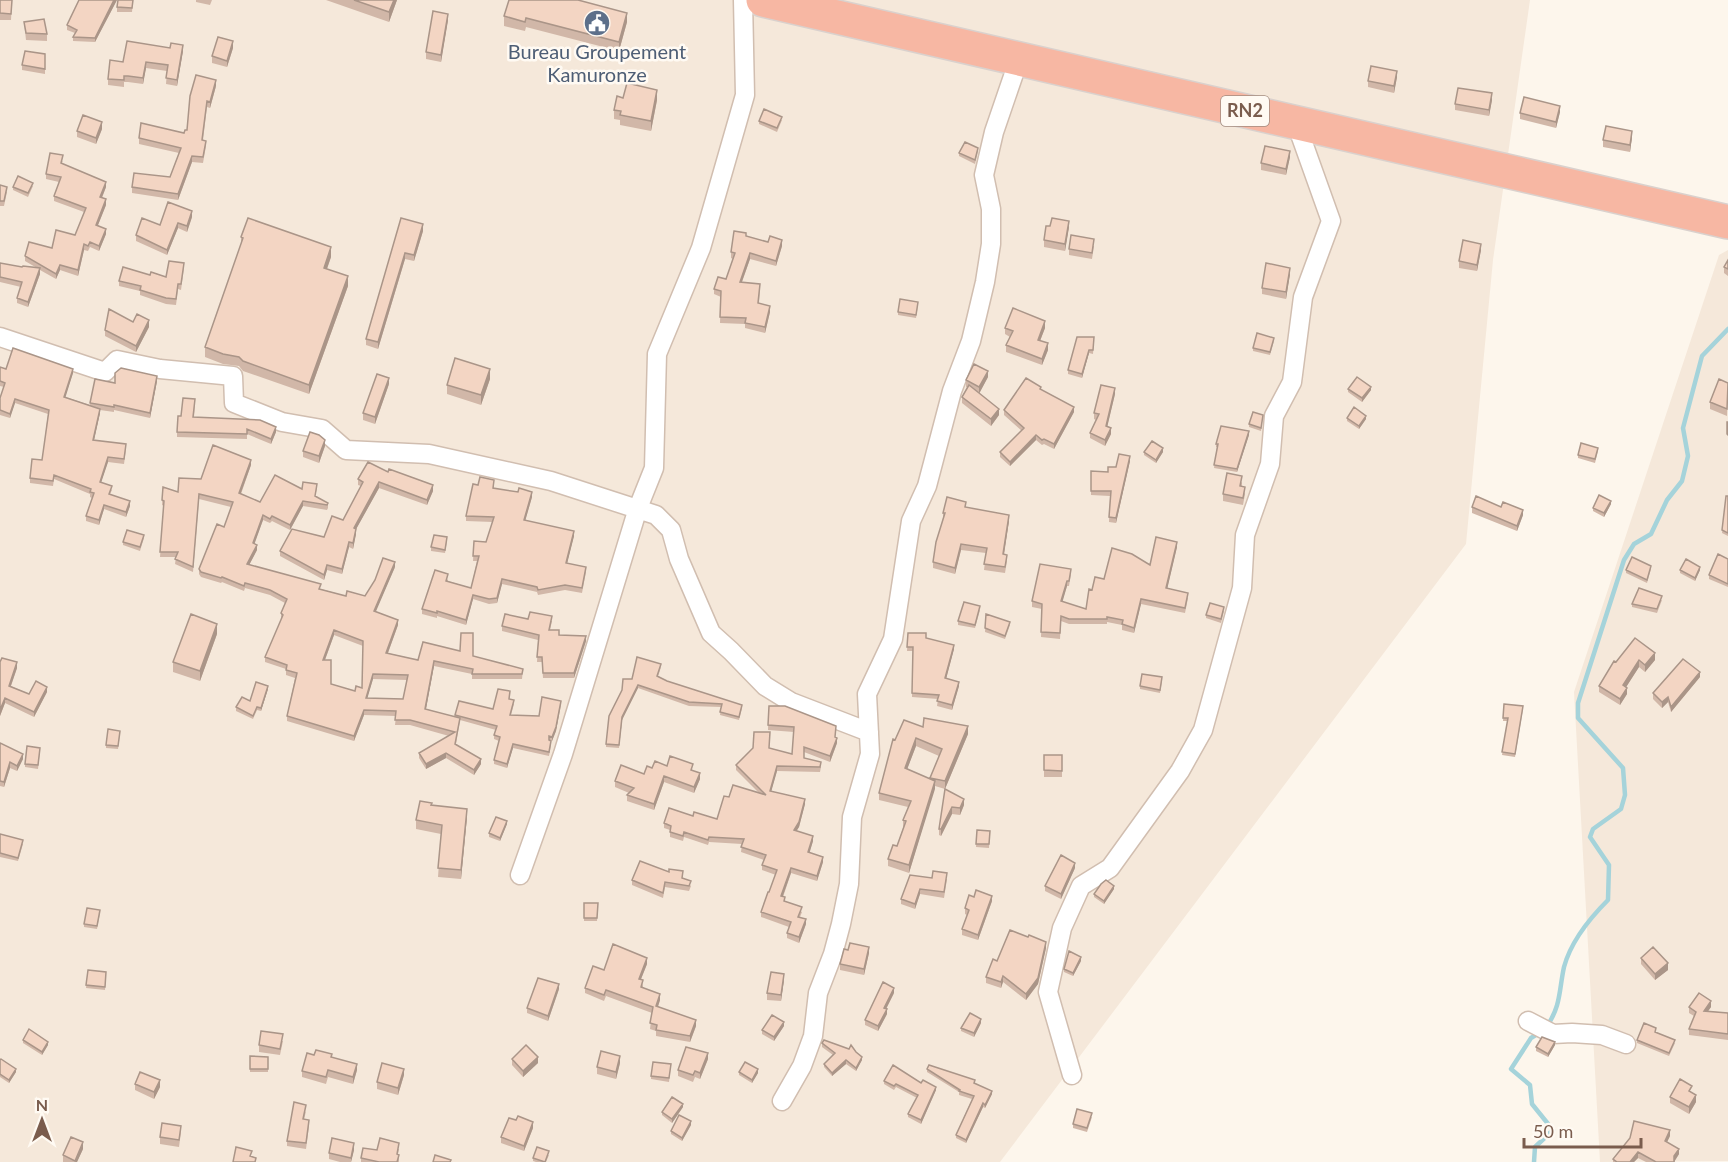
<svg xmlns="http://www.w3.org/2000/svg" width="1728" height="1162" font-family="Lato,sans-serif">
	<rect width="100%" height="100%" fill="#fdf6ec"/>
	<path fill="#f5e8da" d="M0 0H1530L1493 260 1466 544 1000 1162H0Z
		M1728 250V1161L1600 1162 1574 692 1719 255Z"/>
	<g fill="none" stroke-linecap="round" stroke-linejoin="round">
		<path stroke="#a5d3da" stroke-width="4.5" d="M1547 1026C1561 1006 1559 990 1564 967 1571 941 1589 919 1608 900L1609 865 1590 837 1593 829 1621 809 1625 795 1623 768 1578 718V703L1624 560 1634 544 1651 534 1667 500 1682 481 1688 456 1683 428 1702 356 1728 329
			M1534 1162 1535 1147 1553 1130 1532 1104 1530 1085 1511 1069 1531 1038 1539 1033"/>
		<defs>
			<path id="street" d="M0 337 105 372 117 360 160 369 233 376 234 403 282 422 322 429 346 450 429 454 551 481 656 515 671 530 679 559 711 633 731 651 765 686 791 702 869 732
				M520 875 563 754 638 508 654 468 657 354 701 248 745 95 743 0
				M1528 1021 1553 1034 1572 1033 1602 1035 1626 1044
				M1072 1075 1048 992 1062 928 1081 886 1110 868 1180 771 1203 730 1242 588 1245 535 1270 464 1274 416 1292 382 1303 297 1331 221 1296 123
				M782 1101 802 1066 813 1036 818 993 833 954 841 924 849 884 852 817 870 754 867 694 893 639 911 521 927 486 952 391 971 341 985 282 991 244V209L984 175 994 132 1019 59"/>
			<path id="highway" d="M763 0 1728 222"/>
		</defs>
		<use href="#street" stroke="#d1beb0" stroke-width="21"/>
		<use href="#highway" stroke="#dad1cd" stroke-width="36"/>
		<use href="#street" stroke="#fff" stroke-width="18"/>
		<use href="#highway" stroke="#f7b7a3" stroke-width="33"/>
	</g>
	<path fill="#d1b7a8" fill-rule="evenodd" d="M0 0H12L11 20H0Z
		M79 0H117L95 42 73 41V37L75 33 67 30V25Z
		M133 0 132 12H117V7Z
		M196 0H212L210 5 196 2Z
		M326 0H397L389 22Z
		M504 16 627 22 619 51 526 27 525 31 504 26Z
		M448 20 441 62 426 59V52Z
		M24 22 47 34V41L26 40Z
		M233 48 227 67 212 63V56Z
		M183 51 177 86 166 84 167 71 146 68 143 84 128 82H124V87L108 85V79L123 62Z
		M45 54V74L22 70V65Z
		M1397 77 1394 93 1368 87V81Z
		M216 86 210 108 207 107 203 140 206 146 203 163 192 162 178 200 132 193V187L170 177 179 153 139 144V138L184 133 187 130Z
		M623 98 657 100 651 131 620 125V120L614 119V110Z
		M1492 100 1489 116 1455 110V104Z
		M1560 112 1556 128 1520 119V113Z
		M782 120 777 132 759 124V121Z
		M102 129 96 144 77 137V131Z
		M1632 137 1630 152 1603 147V140Z
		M978 151 975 164 959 156V153Z
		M1290 157 1286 175 1261 170V163Z
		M63 161 62 164 106 187 102 198 106 205 98 225 106 234 99 251 90 247 88 251 84 250 78 276 60 270 56 279 40 270V274L28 307 17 303V298L21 287 0 282V263L22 267 37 268 25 261V256L52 248 75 235 84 212 54 201V196L59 182 46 179V174Z
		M0 185 7 192 4 206H0Z
		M33 186 28 197 13 190V187Z
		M192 217 187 232 178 228 167 255 136 241V235L160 225Z
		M401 218 423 231 414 261 405 259 378 349 366 345V339Z
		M1069 227 1065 251 1044 247V240Z
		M746 236 782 246 776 266 750 259 742 282 760 289 759 303 770 312 765 333 745 328V324L720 323 721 297 714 294V289L726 279 733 259 731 258V252Z
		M241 237 331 257 327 269 348 286 309 394 243 371 239 366 223 364 205 357V347L241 244Z
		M1094 246 1092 259 1069 255V249Z
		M1481 250 1477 271 1459 268V261Z
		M1728 260V276L1724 273V267Z
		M184 268 181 290 178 289 176 305 166 304 140 295V291L119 286V281L150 275 166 277Z
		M1290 274 1286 299 1262 294V288Z
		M918 305 916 318 898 315V312Z
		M133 322 149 327 136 352 105 336V330Z
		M1005 328H1045L1040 341 1048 350 1042 365 1006 352V345L1010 337 1005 334Z
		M1094 337 1093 354 1089 353 1082 378 1068 374V370Z
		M1274 341 1270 355 1253 351V348Z
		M0 367 6 369 73 373 65 397 90 405V403L115 383 157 381 150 418 114 410V412L100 410V413L94 440 126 449 124 464 108 462 101 482 112 490 110 494 130 506 126 517 104 509 99 525 86 521V516L92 498 90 497V494L54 479 53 486 30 483V478L42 460 48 414 15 403 10 418 0 415V398L4 387 0 386Z
		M988 377 979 393 999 415 991 426 962 403V397L967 387H966V380Z
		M490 379 481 405 447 394V385Z
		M1728 383 1727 416 1710 409V402Z
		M389 384 375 424 363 420V413Z
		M1041 389 1074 412 1054 449 1044 444 1042 445 1036 440 1010 466 1000 457V452L1022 431 1004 415V410Z
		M1348 389 1371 390 1362 402 1348 392Z
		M1115 394 1107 427 1111 434 1105 446 1090 438V433L1096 420 1094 419V413Z
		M195 404 194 417 276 432 271 444 247 434V439L177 437V432L181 416Z
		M1263 415 1261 431 1249 427V424Z
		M1347 418 1366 419 1359 429 1347 421Z
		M1249 435 1237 472 1214 468 1217 447H1216V444Z
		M325 446 319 463 303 457V451Z
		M1598 451 1595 463 1578 458V455Z
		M1144 452H1163L1156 463 1144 455Z
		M1130 461 1116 523 1109 522 1110 496 1091 495V471L1108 472 1116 467Z
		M251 465 241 494 260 502 302 489H317L315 496 328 503V508L327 510 303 506 290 530 272 521 270 523 263 520 254 544 257 550 249 565 321 589 346 596H365L395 567 375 612 398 625 388 653 418 660 473 656 523 669 522 679H472V674L434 666 426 709 455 717V715L493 709 510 695 509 699 514 704 511 715 539 716 561 705 556 731 552 741 549 740 551 745 549 756 513 748 507 768 494 764V760L499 741 494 739V735L496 730 460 720 456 744 481 764 474 775 446 758 426 769 419 758V753L449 736 410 725H395L396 716 364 715 354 741 287 721V716L295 678 286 675V669L265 662V657L282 619 281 618V613L285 603 270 595 245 588 244 591 222 582 221 583 201 577 199 574V569L224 527 231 507 199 499 193 572 175 564 176 557H160L164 506 162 505 163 487 178 492 201 479ZM334 635 363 646 362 688 355 691 331 684 325 660ZM373 679 407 680 403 699 367 698Z
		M388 472 433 491 427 505 379 488 356 529V534L353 549 349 547 342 574 327 570 324 580 280 556V551L324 537 343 520 361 486 358 485V479Z
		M1242 482V486L1245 494 1243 505 1223 501V494Z
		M478 485H494V488L532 497 525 521 574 536 567 563 586 572 582 593 565 590 538 595 537 592 502 584 497 603 489 604 473 599 466 625 437 616V618L422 614V609L448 579V581L471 588 477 561H473L474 541 486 542 493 522 466 521V516Z
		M1728 496V536L1722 533Z
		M1611 504 1604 517 1593 511V508Z
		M966 507 1009 521 1004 555 1007 561 1005 573 984 570 986 553 961 550 955 574 933 568V562L943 518V513Z
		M1472 507H1501L1523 515 1517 531 1472 513Z
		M144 538 140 551 123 545V542Z
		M447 541 445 553 431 551V547Z
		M1177 547 1167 589 1188 598 1185 613 1141 604 1134 633 1122 630V625L1107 622V624H1069L1061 621 1060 639 1041 637 1042 609 1032 607V601L1071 574 1069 586H1067L1062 602 1086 609 1092 590 1104 579 1150 565Z
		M1728 559V587L1709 579V575Z
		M1651 569 1647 583 1626 573V570Z
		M1680 570H1700L1695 581 1680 573Z
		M1662 600 1657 613 1632 607V604Z
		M980 610 975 628 958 625V621Z
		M1224 611 1221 623 1206 618V615Z
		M986 614 1010 625 1005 639 985 632Z
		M528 619 552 621 550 630 559 635 586 641 574 678H543L542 662H537L538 640 502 631V626Z
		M908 633 926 638 954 649 946 679 959 686 952 710 937 706 938 699 912 697 913 651H907Z
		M217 634 200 681 173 672V662Z
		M1655 660 1645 672 1639 667 1626 687 1627 694 1620 705 1599 692V686L1616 662Z
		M0 662 17 668 11 686 29 694 47 692 34 717 5 703 0 716Z
		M661 667 658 677 667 681 742 708 739 720 720 715 721 707 689 706 638 688 622 720 619 748 606 747V744L632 679Z
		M1700 677 1671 712 1668 702 1662 708 1653 699V693Z
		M1162 681 1160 693 1140 689V686Z
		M268 689 261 711 257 710 253 719 236 711V707L250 701Z
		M1504 704 1523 709 1515 757 1502 755 1508 721H1503Z
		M769 706 836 737 837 743 830 762 804 752V758L821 767 820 772 777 771 771 791 805 804 799 827 796 831 813 841 809 853 823 862 817 881 791 873 783 897 785 901 802 912 800 917 806 924 799 943 787 938V933L789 927 761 917V912L776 875 762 870V865L764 860 741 852 742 844 709 842 708 845 684 837 683 841 670 837V830L664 828V823L717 819 729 797 759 793 736 770V765L769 748 792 754 794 732 768 730Z
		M923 727 968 734 945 789 935 786 909 873 888 866V859L897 846 903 828V820L908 807 879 800V793L895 740ZM916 746 939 756 930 779 907 769Z
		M120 734 118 749 106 748V745Z
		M0 743 23 759 17 771 10 768 4 787 0 786Z
		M40 751 38 769 25 767V764Z
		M1044 755H1062V777H1044Z
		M667 766 693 770 700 779 694 793 664 782 654 810 627 801V795L629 793 615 787V781L644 774 652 768Z
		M945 789 964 805 960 815 952 814 941 836 939 835V829Z
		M432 805 467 817 461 879 438 877 441 834 416 829V820Z
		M507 824 500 841 489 837V833Z
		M977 830 990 831 989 848 976 847Z
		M0 834 23 844 18 861 0 857Z
		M1075 868 1061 899 1045 891V886Z
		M683 878 691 886 689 891 665 887 663 898 632 885V880Z
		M932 878 947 879 944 898 920 894 915 909 901 904V899Z
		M1114 889 1104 904 1094 897V894Z
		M992 901 978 940 962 935V929L967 915 965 914V908Z
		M584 903H598L597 921H584Z
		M100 913 97 929 84 927V924Z
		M1046 948 1038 984 1026 1000 1003 982 1001 988 986 983V977L997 961Z
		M869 953 864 975 840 970V964Z
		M1641 958 1668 970 1655 980 1641 964Z
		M1081 961 1073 976 1064 972V969Z
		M647 964 641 979 643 986V987L660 1000 658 1007 696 1026 690 1042 656 1036V1031L650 1029 652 1013 606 996 604 1001 585 993V988L604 970Z
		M88 970 106 972 105 990 86 988Z
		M784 980 781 1001 767 1000V993Z
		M559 989 548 1021 527 1013V1008Z
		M894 993 886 1009 887 1014 878 1031 865 1025V1020Z
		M1689 1007H1711L1708 1011 1728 1013V1040L1689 1035V1029L1694 1016 1689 1013Z
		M981 1023 974 1037 961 1031V1028Z
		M784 1026 774 1041 762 1034V1030Z
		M1656 1032 1675 1043 1669 1056 1637 1043V1040Z
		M23 1040 48 1045 42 1055 23 1043Z
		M283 1041 280 1055 259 1052V1045Z
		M822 1043 856 1052 862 1060 856 1071 846 1064 832 1076 824 1067V1064L833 1055 822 1047Z
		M1555 1045 1548 1057 1536 1051V1047Z
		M314 1055 332 1057 357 1070 353 1084 328 1077 326 1084 302 1077V1071Z
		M250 1056 268 1057V1072H250Z
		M512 1059 538 1063 523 1077 512 1065Z
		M708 1059 700 1079 695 1077 693 1082 678 1076V1070Z
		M0 1060 16 1072 9 1083 0 1077Z
		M620 1063 616 1079 597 1074V1067Z
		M671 1064 669 1082 651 1079V1076Z
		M927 1069 975 1083 992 1094 985 1108 983 1107 966 1143 956 1138V1135L972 1099 959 1095V1092L927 1072Z
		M739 1072 758 1073 752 1083 739 1075Z
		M404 1075 398 1095 377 1089V1082Z
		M884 1081 921 1083 936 1090 921 1124 908 1117V1114L917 1098 896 1087 894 1090 884 1084Z
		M135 1084 160 1087 154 1099 135 1090Z
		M1670 1097 1696 1102 1689 1114 1670 1103Z
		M683 1107 672 1123 662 1115V1112Z
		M306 1111 304 1120 309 1126 306 1149 287 1146V1141Z
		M1092 1117 1087 1132 1073 1128V1124Z
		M691 1125 682 1141 671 1134V1131Z
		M533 1128 524 1151 501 1143V1137Z
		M181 1132 179 1147 160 1144V1137Z
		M1670 1136 1667 1142 1679 1154 1674 1162H1646L1638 1158 1634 1162H1613V1159Z
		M83 1149 77 1162H63V1155Z
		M399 1149 398 1154 399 1155V1162H361V1158L377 1150Z
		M354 1150 351 1162H340L329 1159V1153Z
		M549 1155 546 1162H536L533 1161V1158Z"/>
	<path fill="#aa9588" d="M114 0H117L95 42V38Z
		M394 0H397L389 22V12Z
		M627 13V22L619 51V42Z
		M448 14V20L441 62V55Z
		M233 41V48L227 67V61Z
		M183 45V51L177 86V80Z
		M146 62V68L143 84V78Z
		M1397 71V77L1394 93V86Z
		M216 80V86L210 108V102Z
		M657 90V100L651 131V121Z
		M1492 93V100L1489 116V110Z
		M1560 106V112L1556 128V122Z
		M102 122V129L96 144V138Z
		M1632 131V137L1630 152V145Z
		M1290 151V157L1286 175V169Z
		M192 156V162L178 200V194Z
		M106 182V187L100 202V197Z
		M106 199V205L96 230V225Z
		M192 211V217L187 232V226Z
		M1069 221V227L1065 251V244Z
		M178 223V228L167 255V250Z
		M423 224V231L414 261V255Z
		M106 229V234L99 251V246Z
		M782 240V246L776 266V261Z
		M84 244V250L78 276V270Z
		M1481 244V250L1477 271V265Z
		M331 247V257L324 277V268Z
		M405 253V259L378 349V342Z
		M750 253V259L740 287V282Z
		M60 265V270L56 279V274Z
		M40 268V274L28 307V302Z
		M1290 268V274L1286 299V292Z
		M348 276V286L309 394V385Z
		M770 306V312L765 333V327Z
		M149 320V327L136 352V346Z
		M1045 321V328L1038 346V340Z
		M1048 343V350L1042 365V359Z
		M1089 350V353L1082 378V374Z
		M73 369V373L64 402V397Z
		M490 369V379L481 405V395Z
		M988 371V377L979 394V387Z
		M157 376V381L150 418V413Z
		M389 378V384L375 424V417Z
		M1371 387V390L1362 402V398Z
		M1115 388V394L1106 432V426Z
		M15 399V403L10 418V414Z
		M1074 407V412L1054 449V444Z
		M100 409V413L93 445V440Z
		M999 409V415L991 426V419Z
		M1366 416V419L1359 429V426Z
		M276 427V432L271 444V439Z
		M1111 428V434L1105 446V440Z
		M1249 431V435L1237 472V469Z
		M1036 435V440L1010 466V462Z
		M325 440V446L319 463V456Z
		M1163 448V452L1156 463V460Z
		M1130 456V461L1116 523V518Z
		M108 457V462L100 486V482Z
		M251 460V465L239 498V493Z
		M379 482V488L354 533V528Z
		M433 485V491L427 505V500Z
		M532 492V497L524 525V520Z
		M130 501V506L126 517V512Z
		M303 501V506L290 530V525Z
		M1611 501V504L1604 517V513Z
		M104 505V509L99 525V520Z
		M1523 510V515L1517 531V526Z
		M263 515V520L253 548V543Z
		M1009 515V521L1003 560V554Z
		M356 529V534L353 549V543Z
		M574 531V536L566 568V563Z
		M349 542V547L342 574V569Z
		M1177 542V547L1166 594V588Z
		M961 544V550L955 574V568Z
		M257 545V550L247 569V564Z
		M395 562V567L374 616V611Z
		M327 565V570L324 580V575Z
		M1700 567V570L1695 581V578Z
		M502 579V584L497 603V598Z
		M1067 581V586L1061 607V601Z
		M473 595V599L466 625V620Z
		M1141 599V604L1134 633V628Z
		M398 620V625L386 658V653Z
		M217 624V634L200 681V671Z
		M334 630V635L323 665V660Z
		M586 636V641L574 678V673Z
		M954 645V649L945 683V678Z
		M1655 653V660L1645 672V665Z
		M1639 660V667L1623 692V685Z
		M434 661V666L425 714V709Z
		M17 662V668L9 691V686Z
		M1700 672V677L1671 712V707Z
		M373 674V679L366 703V698Z
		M959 682V686L952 710V705Z
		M638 685V688L622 720 619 748 622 717Z
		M268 686V689L261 711V708Z
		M47 687V692L34 717V712Z
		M1627 688V694L1620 705V699Z
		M1668 697V702L1662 708V702Z
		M5 698V703L0 716V710Z
		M561 701 556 731 552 741V737Z
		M364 710V715L354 741V736Z
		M968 726V734L945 789V781Z
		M837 738V743L830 762V756Z
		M916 738V746L905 775V768Z
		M513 744V748L507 768V764Z
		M446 753V758L426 769V764Z
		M23 754V759L17 771V766Z
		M481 759V764L474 775V770Z
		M10 762V768L4 787V782Z
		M777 766V771L770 796V791Z
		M700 773V779L694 793V787Z
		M664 776V782L654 810V804Z
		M935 781V789L909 873V865Z
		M805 799V804L799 827 794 835V830Z
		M964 799V805L960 815V808Z
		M952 807V814L941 836V829Z
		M467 809V817L461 879V870Z
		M507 821V824L500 841V838Z
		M813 836V841L808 858V852Z
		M823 857V862L817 881V876Z
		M1075 863V868L1061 899V894Z
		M791 868V873L781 901V896Z
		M1114 886V889L1104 904V901Z
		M920 889V894L915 909V904Z
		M992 896V901L978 940V935Z
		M806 919V924L799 943V937Z
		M1046 942V948L1038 984 1026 1000V994Z
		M869 947V953L864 975V969Z
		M1081 957V961L1073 976V973Z
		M647 958V964L639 984V979Z
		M1668 963V970L1655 980V974Z
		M784 974V980L781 1001V995Z
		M1003 976V982L1001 988V982Z
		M559 984V989L548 1021V1016Z
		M894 988V993L884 1013V1008Z
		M660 994V1000L656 1012V1006Z
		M1711 1001V1007L1704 1017V1011Z
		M887 1009V1014L878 1031V1026Z
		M981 1019V1023L974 1037V1033Z
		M696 1020V1026L690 1042V1036Z
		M784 1022V1026L774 1041V1037Z
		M48 1042V1045L42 1055V1052Z
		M1555 1042V1045L1548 1057V1054Z
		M708 1053V1059L700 1079V1073Z
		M620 1056V1063L616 1079V1072Z
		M538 1057V1063L523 1077V1071Z
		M862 1057V1060L856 1071V1068Z
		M846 1060V1064L832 1076V1073Z
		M357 1064V1070L353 1084V1077Z
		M16 1069V1072L9 1083V1080Z
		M404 1069V1075L398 1095V1088Z
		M758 1069V1073L752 1083V1080Z
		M160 1080V1087L154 1099V1092Z
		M936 1087V1090L921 1124V1120Z
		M992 1091V1094L985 1108V1105Z
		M1696 1095V1102L1689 1114V1107Z
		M983 1103V1107L966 1143V1140Z
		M683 1104V1107L672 1123V1119Z
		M691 1121V1125L682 1141V1138Z
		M533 1122V1128L524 1151V1146Z
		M1670 1130V1136L1665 1146V1141Z
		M83 1142V1149L77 1162H75Z
		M354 1143V1150L351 1162V1158Z
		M1679 1149V1154L1674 1162V1156Z
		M1638 1152V1158L1634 1162H1630Z"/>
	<path fill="#f3d5c3" stroke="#aa9588" stroke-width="1.5" fill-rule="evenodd" d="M0 0H12L11 14 0 13Z
		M79 0H114L95 38 73 37 77 30 67 25Z
		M118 0H133L132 8 117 7Z
		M354 0H394L389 12Z
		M509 0H578L627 13 619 42 526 18 525 22 504 16Z
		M433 11 448 14 441 55 426 52Z
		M44 19 47 34 26 33 24 22Z
		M218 37 233 41 227 61 212 56Z
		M127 41 170 48 171 43 183 45 177 80 166 78 168 65 146 62 143 78 128 76H124V80L108 79 110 60 123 62Z
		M25 51 45 54V69L22 65Z
		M1371 66 1397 71 1394 86 1368 81Z
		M196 75 216 80 210 102 207 101 202 140 206 141 203 157 192 156 178 194 132 187 134 173 170 177 181 148 139 138 141 123 184 133 185 130H187L190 96Z
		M627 83 657 90 651 121 620 115 621 111 614 110 617 96 623 98Z
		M1458 88 1492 93 1489 110 1455 104Z
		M1524 97 1560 106 1556 122 1520 113Z
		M764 109 782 117 777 128 759 121Z
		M83 115 102 122 96 138 77 131Z
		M1606 126 1632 131 1630 145 1603 140Z
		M965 142 978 148 975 160 959 153Z
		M1265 146 1290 151 1286 169 1261 163Z
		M50 153 63 155 61 163 106 182 100 197 106 199 96 225 106 229 99 246 90 242 88 246 84 244 78 270 60 265 56 274 25 256 29 242 52 248 56 230 75 235 86 208 54 196 61 177 46 174Z
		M18 176 33 183 28 193 13 187Z
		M0 185 7 187 4 201H0Z
		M168 202 192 211 187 226 178 223 167 250 136 235 142 218 160 225Z
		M248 218 331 247 324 268 348 276 309 385 243 361 239 357 223 354 205 347 243 238 241 237Z
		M401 218 423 224 414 255 405 253 378 342 366 339Z
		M1052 218 1069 221 1065 244 1044 240 1046 226H1050Z
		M734 231 746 233V236L768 242 770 236 782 240 776 261 750 253 740 282 760 284 758 303 770 306 765 327 745 323 746 318 720 317 721 291 714 289 718 277 726 279 735 253 731 252Z
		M1071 235 1094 239 1092 253 1069 249Z
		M1463 240 1481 244 1477 265 1459 261Z
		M1728 260V269L1724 267Z
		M169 261 184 263 181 284H178L176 299 166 298 140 290 141 286 119 281 123 267 150 275 151 272 166 277Z
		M0 263 22 267 23 266 40 268 28 302 17 298 22 282 0 277Z
		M1266 263 1290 268 1286 292 1262 288Z
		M900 299 918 302 916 315 898 312Z
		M1013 308 1045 321 1038 340 1048 343 1042 359 1006 345 1013 331 1005 328Z
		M109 309 133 322 137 314 149 320 136 346 105 330Z
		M1257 333 1274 338 1270 352 1253 348Z
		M1077 337H1094L1093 350H1089L1082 374 1068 370Z
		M13 348 73 369 64 397 100 409 93 440 126 444 124 459 108 457 100 482 112 486 109 494 130 501 126 512 104 505 99 520 86 516 94 493 90 492 91 489 54 475 53 481 30 478 32 459 42 460 49 410 15 399 10 414 0 410V398L5 383 0 381V367L6 369Z
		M455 358 490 369 481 395 447 385Z
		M974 364 988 371 979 387 966 380Z
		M121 368 157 376 150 413 114 405V407L90 403 95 379 115 383V373Z
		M377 374 389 378 375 417 363 413Z
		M1357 377 1371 387 1362 398 1348 389Z
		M1026 378 1041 387 1040 389 1074 407 1054 444 1044 439 1042 440 1036 435 1010 462 1000 452 1024 428 1004 410Z
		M1719 379 1728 383 1727 409 1710 402Z
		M969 385 999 409 991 419 962 397Z
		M1101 385 1115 388 1106 426 1111 428 1105 440 1090 433 1099 414 1094 413Z
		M183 398 195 399 193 417 260 420 276 427 271 439 247 429V434L177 432 178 416H181Z
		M1354 407 1366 416 1359 426 1347 418Z
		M1253 412 1263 415 1261 428 1249 424Z
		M1727 422H1728V435L1727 434Z
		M1221 426 1249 431 1237 469 1214 465 1218 444H1216Z
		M310 432 319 435 325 440 319 456 303 451Z
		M1152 441 1163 448 1156 460 1144 452Z
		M1581 443 1598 448 1595 459 1578 455Z
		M213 445 251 460 239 493 260 502 275 475 302 489 303 482 317 484 315 496 328 503 327 505 303 501 290 525 272 516 270 519 263 515 253 543 257 545 247 564 321 584 319 589 346 596 347 591 365 596 375 580 383 558 395 562 374 611 398 620 386 653 418 660 423 642 460 651 461 633H473V656L523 669 522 674H472L473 669 434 661 425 709 460 718 455 744 481 759 474 770 446 753 426 764 419 753 455 732 410 720H395L396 711 364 710 354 736 287 716 297 673 286 670 287 665 265 657 283 615 281 613 287 599 270 590 245 583 244 586 222 577 221 578 201 572 199 569 217 524 224 527 233 502 199 494 193 567 175 559 178 552H160L164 501 162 500 163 487 178 492 179 478 201 479ZM334 630 363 641 362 688 356 686 355 691 331 684V660H323ZM373 674 408 675 403 699 366 698Z
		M1119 454 1130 456 1116 518 1109 517 1111 491H1091V471L1108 472V467H1116Z
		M368 462 388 472 389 469 433 485 427 500 379 482 354 528 356 529 353 543 349 542 342 569 327 565 324 575 280 551 292 529 324 537 332 516 343 520 363 482 358 479Z
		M1227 473 1242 476 1240 486 1245 487 1243 498 1223 494Z
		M480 477 494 480 493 488 518 492 519 488 532 492 524 520 574 531 566 563 586 567 582 588 565 585 538 590 537 587 502 579 497 598 489 599 473 595 466 620 437 611V613L422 609 435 570 448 574 446 581 471 588 479 556H473L474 541 486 542 494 517 466 516 473 484 478 485Z
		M1599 495 1611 501 1604 513 1593 508Z
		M1476 496 1501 507 1503 502 1523 510 1517 526 1472 507Z
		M1726 496H1728V533L1722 530Z
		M947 497 966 502 965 507 1009 515 1003 554 1007 555 1005 567 984 564 987 548 961 544 955 568 933 562 936 542 945 513H943Z
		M127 530 144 535 140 547 123 542Z
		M434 535 447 537 445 550 431 547Z
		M1156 537 1177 542 1166 588 1188 593 1185 608 1141 599 1134 628 1122 624 1123 620 1107 617V619H1069L1061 616 1060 633 1041 632 1042 604 1032 601 1040 564 1071 569 1069 581H1067L1061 601 1086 609 1089 589 1092 590 1095 577 1104 579 1112 548 1132 554 1150 565Z
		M1718 554 1728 559V584L1709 575Z
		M1632 557 1651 566 1647 580 1626 570Z
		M1686 559 1700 567 1695 578 1680 570Z
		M1639 588 1662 596 1657 609 1632 604Z
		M964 602 980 606 975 625 958 621Z
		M1210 603 1224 607 1221 619 1206 615Z
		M530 612 552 616 549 630H559V635L586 636 574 673H543L542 657H537L539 635 502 626 505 614 528 619Z
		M191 614 217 624 200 671 173 662Z
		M986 614 1010 622 1005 636 985 628Z
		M908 633H926V638L954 645 945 678 959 682 952 705 937 701 939 695 912 693 913 647H907Z
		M1635 638 1655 653 1645 665 1639 660 1623 685 1627 688 1620 699 1599 686 1614 661 1616 662Z
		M637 657 661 664 657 676 667 681 742 705 739 717 720 712 722 704 689 702 638 685 622 717 619 745 606 744 609 716 622 690 623 679H632Z
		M2 658 17 662 9 686 29 694 36 681 47 687 34 712 5 698 0 710V662Z
		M1683 659 1700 672 1671 707 1668 697 1662 702 1653 693Z
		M1142 674 1162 677 1160 690 1140 686Z
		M256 682 268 686 261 708 257 707 253 716 236 707 242 697 250 701Z
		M498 689 510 691 509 699 514 700 510 715 539 716 542 697 561 701 556 727 552 737 549 736V740L551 741 549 752 513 744 507 764 494 760 500 737 494 735 497 726 455 715 459 701 493 709Z
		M1504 704 1523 706 1515 754 1502 752 1508 718H1503Z
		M769 706H785L836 726 835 737 837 738 830 756 804 747V758L821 762 820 767 777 766 770 791 805 799 799 822 794 830 813 836 808 852 823 857 817 876 791 868 781 896 785 897 784 901 802 907 798 917 806 919 799 937 787 933 791 922 761 912 768 892H769L777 870 762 865 766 855 741 847 744 839 709 837 708 840 684 832 683 836 670 832 671 826 664 823 669 808 693 816 694 812 717 819 724 796 729 797 733 785 766 795 736 765 753 748 754 732H770L769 748 792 754 794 727 768 725Z
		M924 718 968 726 945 781 930 778 942 749 916 738 905 768 935 781 909 865 888 859 893 845 897 846 906 821 903 820 911 801 879 793 893 739 895 740 904 720 923 727Z
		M108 729 120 731 118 746 106 745Z
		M0 743 23 754 17 766 10 762 4 782 0 781Z
		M27 746 40 748 38 765 25 764Z
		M1044 755H1062V771L1044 770Z
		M670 756 693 764 691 770 700 773 694 787 664 776 654 804 627 795 634 788 615 781 621 765 644 774 647 766 652 768 655 761 667 766Z
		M945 789 964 799 960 808 952 807 941 829H939Z
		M420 801 432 803 431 805 467 809 461 870 438 868 442 825 416 820Z
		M496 817 507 821 500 838 489 833Z
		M977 830 990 831 989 844H976Z
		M0 834 23 840 18 858 0 853Z
		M1061 855 1075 863 1061 894 1045 886Z
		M640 861 669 872V869L683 871 682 878 691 881 689 886 665 882 663 893 632 880Z
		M933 871 947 873 944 892 920 889 915 904 901 899 910 875 932 878Z
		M1106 880 1114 886 1104 901 1094 894 1101 884Z
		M976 890 992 896 978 935 962 929 969 910 965 908 969 895 974 897Z
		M584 903H598L597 918H584Z
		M87 908 100 910 97 926 84 924Z
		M1010 930 1028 937 1029 935 1046 942 1038 978 1026 994 1003 976 1001 982 986 977 993 959 997 961Z
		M850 943 869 947 864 969 840 964 844 949 848 950Z
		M613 944 647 958 639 979 643 980 641 987 660 994 656 1006 696 1020 690 1036 656 1030 657 1025 650 1023 653 1007 606 990 604 995 585 988 593 966 604 970Z
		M1653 947 1668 963 1655 974 1641 958Z
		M1069 951 1081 957 1073 973 1064 969Z
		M88 970 106 972 105 987 86 985Z
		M771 972 784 974 781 995 767 993Z
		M538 978 559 984 548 1016 527 1008Z
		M883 982 894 988 884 1008 887 1009 878 1026 865 1020Z
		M1699 993 1711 1001 1704 1011 1728 1013V1034L1689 1029 1696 1012 1689 1007Z
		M970 1013 981 1019 974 1033 961 1028Z
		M772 1015 784 1022 774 1037 762 1030Z
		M1644 1023 1656 1028 1655 1032 1675 1040 1669 1053 1637 1040Z
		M29 1029 48 1042 42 1052 23 1040Z
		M261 1031 283 1034 280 1049 259 1045Z
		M1542 1037 1555 1042 1548 1054 1536 1047Z
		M824 1040 849 1049 851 1045 856 1052 862 1057 856 1068 846 1060 832 1073 824 1064 835 1053 822 1043Z
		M526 1045 538 1057 523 1071 512 1059Z
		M686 1047 708 1053 700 1073 695 1071 693 1075 678 1070Z
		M316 1050 332 1054 331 1057 357 1064 353 1077 328 1070 326 1077 302 1071 307 1053 314 1055Z
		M601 1051 620 1056 616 1072 597 1067Z
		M250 1056 268 1057V1069H250Z
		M1 1059 16 1069 9 1080 0 1074V1060Z
		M653 1062 671 1064 669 1078 651 1076Z
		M745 1062 758 1069 752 1080 739 1072Z
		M382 1063 404 1069 398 1088 377 1082Z
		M893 1065 921 1083 923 1080 936 1087 921 1120 908 1114 918 1095 896 1084 894 1086 884 1081Z
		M929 1065 975 1080 974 1083 992 1091 985 1105 983 1103 966 1140 956 1135 974 1096 959 1091 960 1090 927 1069Z
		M140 1072 160 1080 154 1092 135 1084Z
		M1680 1079 1692 1086 1689 1091 1696 1095 1689 1107 1670 1097Z
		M672 1097 683 1104 672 1119 662 1112Z
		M294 1102 306 1105 303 1119 309 1120 306 1143 287 1141Z
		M1077 1109 1092 1113 1087 1128 1073 1124Z
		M679 1115 691 1121 682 1138 671 1131Z
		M518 1116 533 1122 524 1146 501 1137 509 1118 516 1120Z
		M1634 1121 1670 1130 1665 1141 1679 1149 1674 1156V1162H1656L1638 1152 1630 1162H1617L1613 1159 1630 1138Z
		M162 1123 181 1126 179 1140 160 1137Z
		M71 1137 83 1142 75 1161 63 1155Z
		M332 1138 354 1143 351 1158 329 1153Z
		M380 1138 399 1143 397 1154 399 1155 397 1162H379L361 1158 363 1148 377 1150Z
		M236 1147 252 1151 250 1156 256 1158 255 1162H233Z
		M537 1147 549 1151 545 1162 533 1158Z
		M435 1155 451 1160 450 1162H433Z"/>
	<defs>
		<symbol id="civic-disc" viewBox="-11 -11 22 22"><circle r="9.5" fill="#5c6f8a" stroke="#fffaf3"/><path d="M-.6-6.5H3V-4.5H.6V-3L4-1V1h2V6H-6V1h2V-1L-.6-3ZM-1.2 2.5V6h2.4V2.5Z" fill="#fff"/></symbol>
	</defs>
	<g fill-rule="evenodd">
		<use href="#civic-disc" x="582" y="8" width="30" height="30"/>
	</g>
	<g text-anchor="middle" stroke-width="5" stroke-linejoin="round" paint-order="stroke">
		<rect fill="#fffaf3" stroke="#a28b7f" stroke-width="1.5" x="1221" y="96" width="48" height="30" rx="4.5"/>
		<g font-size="18" font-weight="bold" fill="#7a5c4d">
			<text x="1245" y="117">RN2</text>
		</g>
		<g font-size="20" fill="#4e5e75" stroke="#fffaf3">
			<text x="597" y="59">Bureau Groupement<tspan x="597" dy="23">Kamuronze</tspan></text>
		</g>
	</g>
	<g transform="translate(42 1120)" stroke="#fffaf3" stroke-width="4.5" paint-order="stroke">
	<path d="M0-4.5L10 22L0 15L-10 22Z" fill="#7a5c4d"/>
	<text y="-9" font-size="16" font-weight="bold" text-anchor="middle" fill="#7a5c4d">N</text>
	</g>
	<path d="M1524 1138v9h117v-9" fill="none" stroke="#7a5c4d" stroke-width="3"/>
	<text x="1533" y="1138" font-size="18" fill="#7a5c4d" stroke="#fffaf3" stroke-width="4.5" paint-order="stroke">50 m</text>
</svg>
